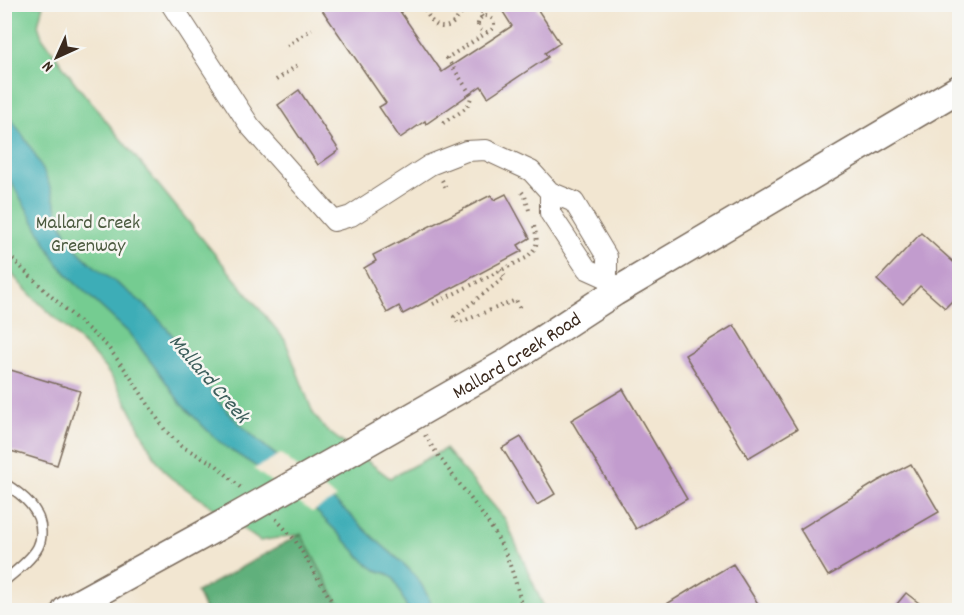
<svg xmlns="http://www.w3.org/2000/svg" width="964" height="615" font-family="Dekko,sans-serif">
	<rect width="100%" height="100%" fill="#f6f6f2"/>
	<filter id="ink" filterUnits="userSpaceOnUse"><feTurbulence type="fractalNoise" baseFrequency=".0167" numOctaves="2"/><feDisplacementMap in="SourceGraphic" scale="12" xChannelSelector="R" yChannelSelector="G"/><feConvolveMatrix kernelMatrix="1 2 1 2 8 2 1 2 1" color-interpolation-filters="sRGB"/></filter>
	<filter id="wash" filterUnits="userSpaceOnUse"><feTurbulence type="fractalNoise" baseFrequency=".008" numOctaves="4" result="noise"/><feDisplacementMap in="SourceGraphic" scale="24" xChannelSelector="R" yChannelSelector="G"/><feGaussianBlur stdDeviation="1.35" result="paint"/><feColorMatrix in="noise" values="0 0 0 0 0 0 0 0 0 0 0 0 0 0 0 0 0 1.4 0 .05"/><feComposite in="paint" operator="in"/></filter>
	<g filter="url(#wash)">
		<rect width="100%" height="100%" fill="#f2e6d1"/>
		<path fill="#75cc91" stroke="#587b58" stroke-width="1.5" d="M4 5H43L38 25 42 37 76 84 285 340 313 413 325 429 390 478 445 449 505 519 545 610H340L337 601 301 534 260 541 171 478C143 449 134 407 110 375 80 334 35 306 5 265Z"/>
		<path fill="#60b07b" stroke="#4e6d4c" stroke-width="1.5" d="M301 534 337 601 340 610H205L197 592Z"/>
		<path fill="#3dadb7" stroke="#3c6c6a" stroke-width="1.5" d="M4 109C21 132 36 153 47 179 56 200 58 223 71 242 92 271 129 288 153 313 171 332 187 352 201 374 206 383 211 393 218 401 251 440 298 471 338 504 351 515 362 527 374 538 401 563 421 572 433 610H408L394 579 388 574 376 570 365 562 341 536 316 511 254 465 227 448 214 437 181 404 163 378 129 333 74 282 58 264 5 171Z"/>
		<path fill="#f2e6d1" d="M281 454 336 498 312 512 254 469Z"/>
		<g id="blocks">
			<path fill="#c29cce" d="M318 4H395L442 72 512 26 498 4H534L560 43 545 53 548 57 488 97 481 86 426 124 425 121 400 138 379 107 386 103Z
				M299 90 339 150 318 165 278 105Z
				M506 194 530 238 518 245 522 251 403 314 399 306 387 313 364 268 376 261 373 255 491 195 494 200Z
				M921 233 960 268V293L945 308 920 286 903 304 877 280Z
				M734 325 797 429 748 458 685 355Z
				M4 368 80 391 57 465 4 449Z
				M623 389 687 499 636 529 571 420Z
				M521 437 555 494 537 505 502 448Z
				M911 464 939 512 828 576 800 529 878 481Z
				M733 564 762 610H657L709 578Z
				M906 593 928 610H892Z"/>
		</g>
	</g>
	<g filter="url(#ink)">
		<use href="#blocks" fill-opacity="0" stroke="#7b6c5d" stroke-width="1.5"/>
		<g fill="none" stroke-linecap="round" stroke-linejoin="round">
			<defs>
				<path id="lane" d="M4 483C23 495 42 510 41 534 41 539 40 543 38 547 32 559 15 572 4 581"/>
				<path id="street" d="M171 4 250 126 334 221 351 216 430 165 466 151 486 150 531 171 550 192 574 202 607 257V278L615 292
					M550 192V213L587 269 607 278"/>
				<g id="secondary">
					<path id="s1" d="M354 450 506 363 615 292 960 88"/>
					<path d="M66 610 230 520"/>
				</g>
			</defs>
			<use href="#lane" stroke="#7b6c5d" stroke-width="12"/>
			<use href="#street" stroke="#7b6c5d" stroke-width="22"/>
			<use href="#secondary" stroke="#7b6c5d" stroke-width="30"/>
			<path stroke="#7b6c5d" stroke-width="4" stroke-dasharray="1.5 4.5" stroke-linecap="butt" d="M424 4C427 18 438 35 453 23 456 21 457 18 460 15 465 11 471 9 476 4
				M478 24a8 8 0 1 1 16 0a8 8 0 1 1-16 0Z
				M482 17 479 13 492 4
				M287 46 312 29
				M276 80 299 64
				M443 123C453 116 471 109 471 95L447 58 488 32
				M442 180 447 190
				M522 192 525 196 529 210
				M4 251 52 297 107 346 127 372 165 430 181 446 216 465 241 488
				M500 270 505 277 454 317 458 323 516 300 520 309
				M433 304 526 258C539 246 538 242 534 226
				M425 435C446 471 476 501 497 537 510 559 517 586 523 610
				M276 519 295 540 337 610"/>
			<use href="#lane" stroke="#fff" stroke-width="9"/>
			<use href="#street" stroke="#fff" stroke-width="20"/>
			<use href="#secondary" stroke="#fff" stroke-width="27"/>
			<defs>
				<path id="secondary-bridge" d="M230 520 354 450"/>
			</defs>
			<use href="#secondary-bridge" stroke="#7b6c5d" stroke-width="30" stroke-linecap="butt"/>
			<use href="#secondary-bridge" stroke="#fff" stroke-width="27"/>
		</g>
	</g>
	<g text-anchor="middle" stroke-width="5" stroke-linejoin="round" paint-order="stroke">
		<g font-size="20" fill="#4c5b40" stroke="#f6f6f2">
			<text x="88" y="228">Mallard Creek<tspan x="88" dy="23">Greenway</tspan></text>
		</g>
		<g font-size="20" fill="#3b2a1e" stroke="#f6f6f2">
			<text dy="7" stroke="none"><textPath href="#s1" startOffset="188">Mallard Creek Road</textPath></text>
		</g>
		<g font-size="21" font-style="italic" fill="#3c5e5b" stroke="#f6f6f2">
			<text transform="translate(210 378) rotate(49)" y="7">Mallard Creek</text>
		</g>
	</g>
	<rect width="964" height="615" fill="none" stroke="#f6f6f2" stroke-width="24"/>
	<g transform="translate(57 57) rotate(225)" stroke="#f6f6f2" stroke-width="4.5" paint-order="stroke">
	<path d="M0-4.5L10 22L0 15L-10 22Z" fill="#3b2a1e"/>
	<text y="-9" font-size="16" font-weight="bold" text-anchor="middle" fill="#3b2a1e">N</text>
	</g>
</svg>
